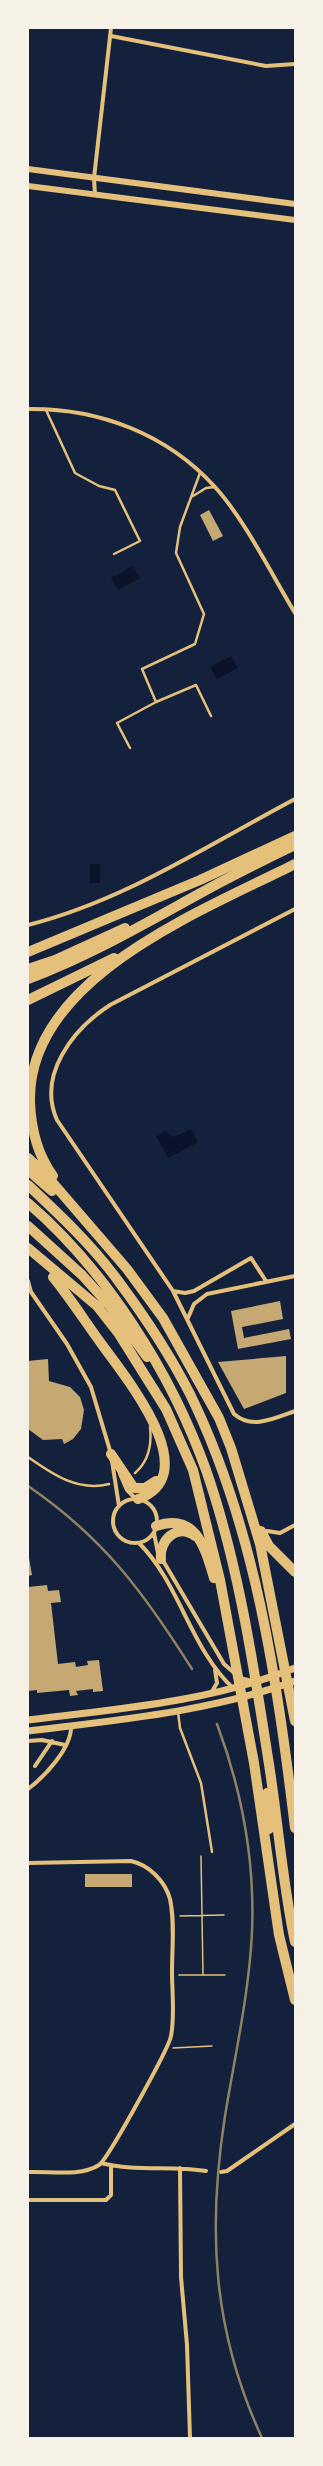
<svg xmlns="http://www.w3.org/2000/svg" width="323" height="2466" font-family="'Exo 2',sans-serif">
	<rect width="100%" height="100%" fill="#14213d"/>
	<path fill="#0b132b" d="M133 566 140 578 118 590 111 578Z
		M231 656 238 668 217 679 210 667Z
		M90 864H100V883H90Z
		M191 1129 198 1142 168 1158 156 1136 165 1131 174 1137Z"/>
	<path fill="#c6a872" d="M209 510 223 536 213 541 200 515Z
		M280 1301 283 1319 242 1327 244 1338 289 1329 291 1339 238 1349 231 1311Z
		M286 1356V1393L244 1409 218 1362Z
		M48 1359 49 1381 70 1387 80 1397 84 1410 81 1429 73 1439 64 1444 62 1439 43 1440 28 1429V1361Z
		M28 1552 32 1575 28 1576Z
		M47 1585 48 1591 59 1590 61 1602 51 1603 58 1664 75 1662 76 1667 88 1665 87 1661 99 1660 103 1691 93 1692V1689L76 1691 78 1695 70 1696 69 1690 37 1693V1690L28 1691V1587Z
		M85 1874H132V1887H85Z"/>
	<g fill="none" stroke-linecap="round" stroke-linejoin="round">
		<path stroke="#e5c07b" stroke-width="1.5" d="M201 1856 203 1975
			M180 1916 224 1915
			M179 1975H225
			M173 2048 212 2046"/>
		<path stroke="#e5c07b" stroke-width="2.5" d="M46 410 75 473 99 486 115 490 140 541 114 554
			M193 496 206 488 215 487
			M156 702 196 685 211 716
			M130 748 117 723 156 702 142 669 195 644 204 614 176 553 180 527 200 473
			M28 1457C52 1474 78 1492 109 1484
			M135 1473C149 1461 152 1445 150 1427
			M178 1712 180 1728 201 1783 212 1852"/>
		<path stroke="#e5c07b" stroke-width="4" d="M111 36 266 66 295 64
			M95 195 94 178 111 28
			M28 409C99 408 167 434 215 487 245 520 272 575 295 613
			M295 909 110 1005C73 1029 37 1075 57 1120L173 1291 234 1414C252 1430 275 1418 295 1411
			M28 925C124 901 208 845 295 799
			M28 1281 31 1292 67 1344 91 1387 111 1454
			M173 1291 185 1293 194 1291 251 1258 266 1281
			M188 1318 194 1304 207 1294 295 1276
			M112 1461 119 1506
			M120 1474 127 1490 136 1499
			M113 1521a22 22 0 1 1 44 0a22 22 0 1 1-44 0Z
			M267 1531 280 1533 295 1525
			M154 1533 158 1553
			M139 1543C180 1584 191 1650 234 1689
			M162 1559 224 1664 240 1678 252 1681
			M211 1693 217 1683 215 1670
			M28 1741 42 1740 65 1745
			M35 1766 52 1741
			M28 1789C44 1777 72 1748 71 1726
			M28 1863 131 1861C149 1865 165 1881 170 1899 175 1922 172 1949 172 1972 172 1992 175 2015 171 2036 169 2048 108 2159 99 2165 80 2177 50 2171 28 2172
			M101 2163C136 2172 172 2165 206 2171
			M180 2168 181 2277 187 2345 190 2438
			M221 2172 227 2171 295 2124
			M28 2200H106L111 2195V2166"/>
		<path stroke="#e5c07b" stroke-width="6" d="M28 169 295 204
			M28 186 295 220"/>
		<path stroke="#e5c07b" stroke-width="7" d="M28 1720C118 1709 210 1702 295 1668
			M28 1731C118 1720 209 1712 295 1681"/>
		<path stroke="#e5c07b" stroke-width="10" d="M28 952 200 880 295 836
			M28 969 55 960 125 928
			M28 979C95 954 156 917 219 883 244 870 270 857 295 845
			M28 1000 114 958
			M28 1158 46 1175 127 1269 163 1318 219 1418 231 1448 260 1544 295 1721
			M28 1170 52 1191
			M53 1176C37 1154 31 1129 30 1102 27 978 202 911 295 864
			M28 1185C60 1215 93 1246 119 1282 145 1317 170 1355 190 1394 256 1529 277 1680 295 1828
			M28 1203C106 1270 171 1372 206 1470 238 1562 253 1662 268 1758 278 1819 282 1881 295 1942
			M28 1226 82 1275 110 1306 147 1357
			M28 1248 97 1306 119 1334 166 1409 193 1470 220 1580 254 1763 279 1935 295 2000
			M53 1277C71 1299 86 1323 103 1346 126 1378 206 1475 138 1499
			M111 1454 134 1488H145L156 1481
			M156 1526C196 1512 205 1548 214 1578
			M261 1531 269 1546 295 1572
			M161 1559C159 1540 177 1523 195 1536
			M267 1793 269 1829"/>
		<path stroke="#918062" stroke-width="2.5" d="M28 1486C104 1538 144 1593 192 1669
			M217 1724C242 1791 255 1861 252 1932 249 1994 235 2055 225 2116 207 2231 213 2332 262 2438"/>
	</g>
	<rect width="323" height="2466" fill="none" stroke="#f6f1e7" stroke-width="58"/>
</svg>
